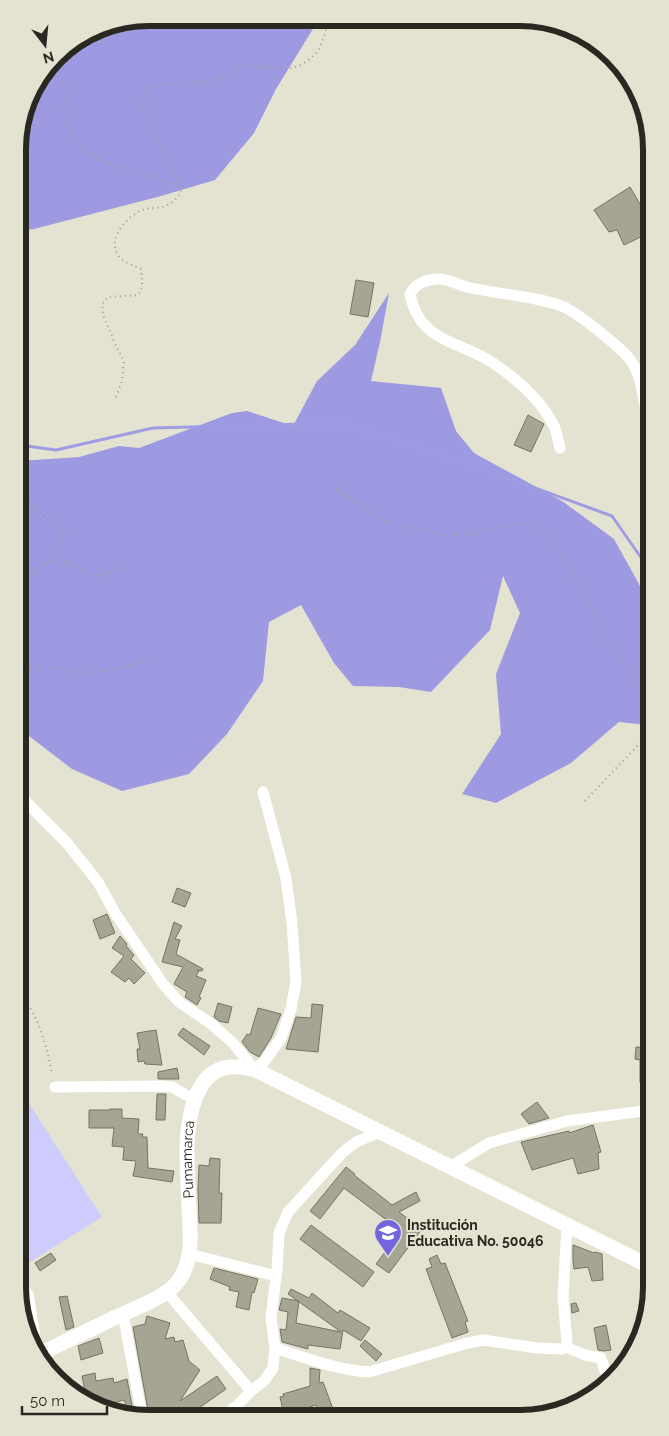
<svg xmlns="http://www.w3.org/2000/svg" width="669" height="1436" font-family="Raleway,sans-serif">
	<rect width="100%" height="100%" fill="#e4e3d1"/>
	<path fill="#cdccfd" d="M21 1091 102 1217 22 1267Z"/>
	<path fill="#9d9ae1" d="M150 18 319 19 276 89 254 133 215 180 161 196 34 229 18 231V141L31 91 62 50 99 27Z
		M389 293 380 342 371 381 441 388 456 431 474 453 562 501 614 539 649 602V721L647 725 619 722 571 763 496 803 462 794 501 734 496 674 520 613 503 576 490 630 431 692 399 687 353 686 334 663 301 605 269 622 263 681 227 734 189 774 122 791 72 769 29 736H20L19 461 79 457 119 446 139 448 232 413 247 411 293 426 317 381 355 345Z"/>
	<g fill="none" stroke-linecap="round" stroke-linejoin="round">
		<path stroke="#9f9ce3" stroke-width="3" d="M19 445 56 450 153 428 340 423 467 463 612 516 649 569"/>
	</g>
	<path fill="#a6a594" stroke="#757464" d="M630 187 647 216V234L624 245 617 230 609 232 594 210Z
		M356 280 374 283 368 317 350 314Z
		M528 415 544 424 531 452 514 445Z
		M177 888 191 893 185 907 172 902Z
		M107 914 115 933 100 939 93 920Z
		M174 922 182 926 175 939 180 940 176 954 203 969 202 971 197 970 199 971 196 976 206 980 199 997 201 998 197 1005 185 997 187 992 174 984 183 967 162 962Z
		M120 936 127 944 126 946 134 955 131 959 145 973 134 984 129 978 125 982 111 972 124 956 112 948Z
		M218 1003 232 1007 228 1023 219 1021 214 1017Z
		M312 1004 323 1005 318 1052 286 1049 296 1017 311 1018Z
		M258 1008 281 1014 271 1038 259 1057 250 1052 242 1042 247 1034 250 1035Z
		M183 1028 210 1046 204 1055 178 1035Z
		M156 1030 162 1065 145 1064 144 1061 138 1062 137 1049H140L137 1033Z
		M636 1047 650 1048V1082H640V1060L635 1059Z
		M177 1068 179 1079H158V1072Z
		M157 1094H166L165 1120H156Z
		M537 1102 549 1118 529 1124 521 1114Z
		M110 1109H122V1118L139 1119 138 1134H143L142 1137H147L148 1168 174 1171 172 1182 133 1176 136 1161 123 1160 124 1147 112 1146 114 1128H89V1110H110Z
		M593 1125 601 1152 598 1153 599 1169 578 1174 573 1158 532 1170 521 1142 569 1131V1133Z
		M210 1158 220 1159 219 1193H222L221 1223H199L198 1190 199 1165 209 1166Z
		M346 1167 355 1174 354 1175 392 1205 416 1192 420 1201 399 1212 422 1229 389 1273 376 1264 401 1231 344 1188 320 1219 310 1211Z
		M311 1225 374 1272 363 1287 300 1239Z
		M573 1245 594 1253 595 1252 602 1254 603 1280 592 1281 588 1267 574 1269 573 1260Z
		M51 1253 56 1260 40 1271 35 1263Z
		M437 1255 441 1264 445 1263 468 1321 465 1322 468 1332 452 1338 426 1269 432 1267 429 1259Z
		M214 1268 258 1279 254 1293 252 1292 249 1310 236 1307 239 1292 229 1290 230 1287 210 1279Z
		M291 1289 309 1298 312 1293 338 1313 340 1310 370 1328 361 1341 343 1330 340 1349 308 1345V1349L282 1342 280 1329 286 1330 288 1312 279 1310 282 1298 299 1301 296 1323 341 1332 288 1294Z
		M67 1296 74 1327 66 1330 59 1297Z
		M576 1303 579 1311 572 1313 571 1304Z
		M147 1316 170 1323 165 1339 174 1337 175 1342 183 1340 189 1361 200 1370 180 1401 217 1376 226 1389 199 1408 201 1416H149L133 1327 145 1324Z
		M606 1325 611 1350 604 1351 598 1350 594 1328Z
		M99 1338 103 1353 81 1360 78 1346Z
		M365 1340 382 1354 376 1361 360 1346Z
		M310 1368 320 1370 319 1383 323 1382 333 1409 318 1413 316 1405 284 1415 280 1397 284 1396 283 1394 310 1386Z
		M95 1373 96 1381 113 1378 114 1383 127 1379 134 1416H130L124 1400 103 1406 86 1397 82 1376Z"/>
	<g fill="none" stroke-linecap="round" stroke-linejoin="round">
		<path stroke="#9c9b8d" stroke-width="2" stroke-dasharray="1 4" stroke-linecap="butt" d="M74 84 64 102 63 110 75 144 100 160 183 187
			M116 397 122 381 124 361 116 346 103 315 102 304 108 297 138 295C144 287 142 279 141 269 135 266 122 262 118 255 107 237 127 217 142 210 149 207 158 209 165 206 175 202 179 196 183 187 178 176 170 166 164 154 160 145 156 136 152 126 149 121 144 115 143 109 135 74 194 87 213 80 224 77 233 67 244 66 264 64 286 75 304 63 325 50 321 39 330 19
			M336 488 374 516 396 525 414 528 446 535 473 534 495 527 521 523 540 531 558 552 583 588 602 636 626 666 636 675 649 703
			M19 502 26 501 51 522 64 527 57 558
			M19 577 57 558 95 576 128 567
			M20 670 56 668 85 674 115 669 150 659
			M585 801 642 741 649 737
			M21 997C39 1013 48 1052 52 1075"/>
		<path stroke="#fff" stroke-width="11" d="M560 448C558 441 557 433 554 426 541 400 517 379 493 363 459 340 420 344 410 294 416 283 425 280 438 279 447 278 458 285 467 287 496 294 537 296 564 307 578 313 616 344 627 356 643 373 641 396 648 416
			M22 798 67 843 98 882 115 913 163 984 179 1002 210 1023 232 1042 254 1069 264 1062 281 1038 291 1009 296 982 292 923 286 878 263 792
			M55 1087 162 1086 172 1087 195 1100
			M450 1167 489 1143 567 1121 651 1110
			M189 1254 276 1276
			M22 1287 28 1294 36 1343
			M166 1291 251 1391
			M123 1314 142 1416
			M566 1347 585 1355 601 1358 608 1382
			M275 1348C306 1358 337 1370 369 1372L464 1344 483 1340 537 1348 562 1349 566 1347 567 1343 563 1296 567 1225
			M233 1408 247 1415
			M227 1416 251 1391 264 1381 273 1368 275 1348 271 1317 277 1269 279 1233 288 1212 343 1152 356 1142 380 1132"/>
		<path stroke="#fff" stroke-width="15" id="s1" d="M42 1353C66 1341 90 1330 114 1318 133 1309 168 1297 179 1280 194 1259 190 1233 189 1209 188 1172 182 1132 196 1096 202 1083 209 1072 224 1068 234 1065 244 1068 254 1069L651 1267"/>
	</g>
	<defs>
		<symbol id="school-pin" viewBox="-11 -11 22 30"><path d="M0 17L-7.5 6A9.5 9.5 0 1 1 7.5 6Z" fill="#7464de" stroke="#e4e3d1"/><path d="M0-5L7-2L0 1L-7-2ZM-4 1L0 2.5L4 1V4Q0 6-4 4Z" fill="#fff"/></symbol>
	</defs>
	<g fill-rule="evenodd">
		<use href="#school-pin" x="372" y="1217" width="32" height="43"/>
	</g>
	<g text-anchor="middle" stroke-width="4" stroke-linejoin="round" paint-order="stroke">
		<g font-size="14" fill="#292922" stroke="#e4e3d1">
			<text dy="5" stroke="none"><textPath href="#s1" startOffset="279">Pumamarca</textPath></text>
		</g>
		<g font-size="14" font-weight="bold" fill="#292922" stroke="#e4e3d1" text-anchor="start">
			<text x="407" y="1230">Institución<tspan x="407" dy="16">Educativa No. 50046</tspan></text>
		</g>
	</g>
	<path d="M0 0H669V1436H0ZM149 26H520A123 123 0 0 1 643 149V1287A123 123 0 0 1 520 1410H149A123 123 0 0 1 26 1287V149A123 123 0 0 1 149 26Z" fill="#e4e3d1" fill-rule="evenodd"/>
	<path fill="none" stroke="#292922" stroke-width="6" d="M149 26H520A123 123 0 0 1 643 149V1287A123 123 0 0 1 520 1410H149A123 123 0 0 1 26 1287V149A123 123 0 0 1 149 26Z"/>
	<g transform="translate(45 45) rotate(164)" stroke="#e4e3d1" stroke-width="4" paint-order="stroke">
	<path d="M0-4L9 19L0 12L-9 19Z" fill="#292922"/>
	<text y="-8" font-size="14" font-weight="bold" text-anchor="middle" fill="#292922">N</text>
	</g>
	<path d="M22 1406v8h85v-8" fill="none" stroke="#292922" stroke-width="2.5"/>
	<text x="30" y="1406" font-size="15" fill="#292922" stroke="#e4e3d1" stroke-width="4" paint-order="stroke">50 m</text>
</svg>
